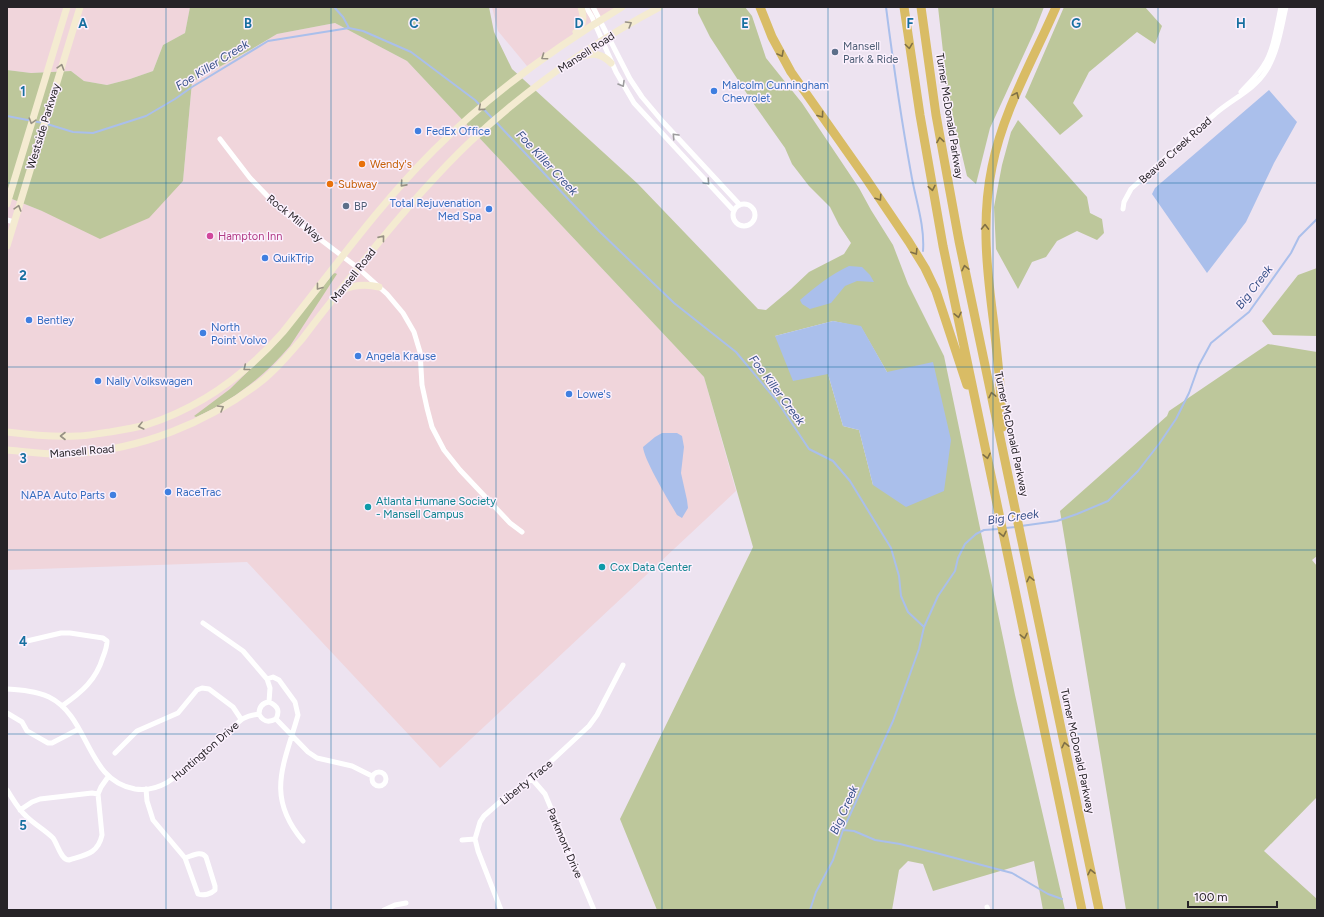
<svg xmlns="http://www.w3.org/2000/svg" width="1324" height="917" font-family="Figtree,sans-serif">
	<rect width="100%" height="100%" fill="#ede3f0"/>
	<path fill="#f0d5db" d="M7 7H190L185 33 163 45 153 71 130 79 107 85 84 81 71 71 31 73 7 70Z
		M492 7H623L527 66 498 31Z
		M335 23 407 61 704 377 736 491 440 768 247 562 7 570V197L42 211 183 181 192 82 252 49 277 34Z"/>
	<path fill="#bdc79b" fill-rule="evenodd" d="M190 7H489L494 32 512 69 638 184 758 309 766 310 791 289 809 272 844 254 851 243 839 225 830 207 809 186 792 164 785 148 751 100 710 37 698 13V7H745L752 16 766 58 802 103 859 188 871 210 893 245 908 284 944 356 1015 695 1065 910H1043L1034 861 933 891 923 864 908 861 899 870 892 910H657L620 819 753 547 704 377 407 61 335 23 277 34 252 49 192 82 183 181 149 218 100 239 42 211 7 197V70L31 73 71 71 84 81 107 85 130 79 153 71 163 45 185 33ZM833 321 861 327 887 372 873 485 859 430 843 426 828 374 775 336Z
		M938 7H1044L1035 30 990 128 976 184 967 176 948 96Z
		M1064 7H1145L1162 26 1155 44 1137 32 1089 72 1073 103 1083 116 1060 135 1025 97Z
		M1018 120 1087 197 1090 213 1102 219 1104 233 1097 240 1077 231 1057 241 1046 257 1032 262 1018 289 996 249 994 207 1002 165 1011 132Z
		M1317 268V336L1273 335 1262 321 1298 275Z
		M335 273 337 274 290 346C264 377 232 401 196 417L194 416 230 389 280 340 333 274Z
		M1268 344 1317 352V556L1312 560 1317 566V797L1264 851 1317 899V910H1126L1060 511 1167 416 1169 411Z"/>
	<path fill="#aabfeb" d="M1269 90 1297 122 1274 163 1246 222 1207 273 1152 194 1155 188Z
		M849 266 862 267 870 275 874 282 857 281 845 286 831 303 810 309 802 304 800 300C815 287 830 275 849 266Z
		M833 321 861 326 887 372 933 362 951 440 944 491 906 507 873 485 859 430 843 426 828 374 793 381 775 336Z
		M662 433H677L682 436 684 447 681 473 687 500 688 508 682 518 677 515C669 501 644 460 643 447L655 437Z"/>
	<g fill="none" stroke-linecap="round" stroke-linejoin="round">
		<path stroke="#aabfeb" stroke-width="2" d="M334 7 343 17 349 28
			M886 7C893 62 901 118 911 173 915 198 925 225 923 251
			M7 116 43 123
			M496 122 570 201 598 230 674 303 736 352 777 401 809 449 833 461 850 481 891 548 899 576 901 596 908 612 924 627
			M47 124 73 132 93 133 146 116 175 99 192 87 268 41 349 28 363 31 411 52 475 100 493 119
			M1021 526 1057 521 1077 514 1108 501 1138 471 1159 444 1176 419 1189 393 1199 365 1211 343 1249 312 1291 253 1299 237 1317 219
			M1005 528 1016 527
			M843 830 854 831 875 840 900 844 936 853 1012 873 1048 894 1062 899
			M810 910 816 892 833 860 843 830 893 721 919 649 924 627 938 596 955 571 958 558 965 544 976 534 984 530 999 529"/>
		<path stroke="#fff" stroke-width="5" d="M586 7 592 17 616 72 634 103 734 211
			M593 7 630 79 642 97 663 122 740 205
			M1241 92C1249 83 1258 75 1264 65 1274 50 1277 25 1281 7
			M220 139 250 178 279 208 358 268 387 294 403 313 414 332 420 352 422 385 427 408 432 427 444 450 460 470 510 523 522 532
			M733 215a11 11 0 1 1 22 0a11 11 0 1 1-22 0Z
			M1123 209 1124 202 1131 189C1159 164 1186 138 1215 114 1232 99 1254 90 1266 71 1278 52 1281 28 1286 7
			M7 220 14 222
			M203 623 243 651 267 679 270 688 269 702
			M27 641 61 633H70L103 638 107 641C107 647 105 652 103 657 96 680 82 692 62 706
			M267 679 273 677 279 680 295 702 298 715C284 765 265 796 303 841
			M7 689C21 690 36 691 49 697 90 717 86 781 135 789 164 793 181 772 200 755 208 747 218 741 226 734 240 722 239 717 259 714
			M269 702C278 706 280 711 276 719
			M7 713 22 722 27 731 48 743H52L79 729
			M259 714C263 722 268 723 276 719
			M259 714C259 707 262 703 269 702
			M276 719 308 752 317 758 352 766 372 776
			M115 753 137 731 178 713 197 690 202 688 209 689 233 707 241 719
			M372 779a7 7 0 1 1 14 0a7 7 0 1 1-14 0Z
			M532 779 545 794 594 910
			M146 789 147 801 153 820 185 858 198 894C204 896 211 894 215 890V886L206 857C201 850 192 856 185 858
			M7 790C13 799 18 809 26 816 34 824 45 830 53 838 58 845 61 860 69 860 85 855 98 854 102 835L98 794 101 787 108 777
			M20 810 32 802 40 799 92 793 98 794
			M462 840 475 839
			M987 907 988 910
			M384 910 395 905 406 903
			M501 910 478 851 475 839 480 822 484 816 509 794 532 779 589 726 597 715 623 665"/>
		<path stroke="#f4ebd1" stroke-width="7" d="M576 32C584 26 584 16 581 7
			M581 57C594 52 602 54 611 63
			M7 204 67 7
			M7 246 80 7
			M342 290C354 285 366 284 379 287
			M7 432C30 435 54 437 77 436 88 436 99 433 110 432 122 430 134 428 146 425 199 408 246 374 283 332 332 271 378 206 434 150 490 94 554 48 622 7
			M7 450C28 452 49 455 70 454 140 450 208 423 263 380 278 368 290 353 303 338 323 311 345 284 366 258 399 217 433 177 471 141 528 88 592 43 660 7"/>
		<path stroke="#d9bc65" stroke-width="9" d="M760 7 772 37 791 72 865 177 909 242 925 268 936 291 967 385
			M904 7 920 115 943 246 1082 910
			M921 7 936 115 959 241 1099 910
			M1003 427C1001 393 998 359 994 325 987 272 981 220 992 167 1003 111 1033 60 1056 7"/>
	</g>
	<defs><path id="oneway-chevron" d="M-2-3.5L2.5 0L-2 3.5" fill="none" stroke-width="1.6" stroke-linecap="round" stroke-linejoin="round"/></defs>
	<g stroke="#979184">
		<use href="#oneway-chevron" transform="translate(629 24) rotate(-31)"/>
		<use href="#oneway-chevron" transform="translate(544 57) rotate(145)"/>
		<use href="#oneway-chevron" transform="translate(61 67) rotate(-73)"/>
		<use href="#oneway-chevron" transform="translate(481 108) rotate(139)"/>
		<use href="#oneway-chevron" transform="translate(32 121) rotate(107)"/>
		<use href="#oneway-chevron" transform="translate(403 184) rotate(132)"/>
		<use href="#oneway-chevron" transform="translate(18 208) rotate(-73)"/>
		<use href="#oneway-chevron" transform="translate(382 238) rotate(-51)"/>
		<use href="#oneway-chevron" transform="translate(319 287) rotate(128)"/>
		<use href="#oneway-chevron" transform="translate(246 368) rotate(141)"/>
		<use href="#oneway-chevron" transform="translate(221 408) rotate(-30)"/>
		<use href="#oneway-chevron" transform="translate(141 426) rotate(166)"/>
		<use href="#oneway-chevron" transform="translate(63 436) rotate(-180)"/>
	</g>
	<g stroke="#807046">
		<use href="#oneway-chevron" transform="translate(909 46) rotate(82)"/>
		<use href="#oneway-chevron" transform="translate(781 54) rotate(62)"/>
		<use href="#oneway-chevron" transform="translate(1016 95) rotate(-66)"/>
		<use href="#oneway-chevron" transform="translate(821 115) rotate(54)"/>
		<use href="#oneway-chevron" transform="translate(940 140) rotate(-99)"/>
		<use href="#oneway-chevron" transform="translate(932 188) rotate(79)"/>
		<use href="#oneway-chevron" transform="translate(879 198) rotate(56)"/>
		<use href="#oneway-chevron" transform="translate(985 227) rotate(-89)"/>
		<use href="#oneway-chevron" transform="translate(915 252) rotate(58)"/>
		<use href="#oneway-chevron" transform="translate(965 268) rotate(-102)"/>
		<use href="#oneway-chevron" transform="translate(958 315) rotate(78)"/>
		<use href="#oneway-chevron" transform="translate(992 395) rotate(-102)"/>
		<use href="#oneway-chevron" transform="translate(987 456) rotate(78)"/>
		<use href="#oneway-chevron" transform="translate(1003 534) rotate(78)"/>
		<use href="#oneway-chevron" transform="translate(1030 579) rotate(-102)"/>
		<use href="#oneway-chevron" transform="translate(1024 636) rotate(78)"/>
		<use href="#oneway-chevron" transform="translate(1065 745) rotate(-102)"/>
		<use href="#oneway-chevron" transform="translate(1091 872) rotate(-102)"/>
	</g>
	<g stroke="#9d9c9e">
		<use href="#oneway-chevron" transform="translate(622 84) rotate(60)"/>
		<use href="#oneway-chevron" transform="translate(675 136) rotate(-133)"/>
		<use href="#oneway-chevron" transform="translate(707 182) rotate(47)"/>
	</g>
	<path fill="none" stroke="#1770a0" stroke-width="1" stroke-opacity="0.55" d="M166 7V910M331 7V910M496 7V910M662 7V910M828 7V910M993 7V910M1158 7V910M7 183H1317M7 367H1317M7 550H1317M7 734H1317"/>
	<g fill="#5c6f8a" stroke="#fbf0fd" stroke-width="1.5">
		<circle cx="835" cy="52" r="4"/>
		<circle cx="346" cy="206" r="4"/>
	</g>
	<g fill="#3f7fe0" stroke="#fbf0fd" stroke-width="1.5">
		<circle cx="714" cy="91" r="4"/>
		<circle cx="418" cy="131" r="4"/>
		<circle cx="489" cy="209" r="4"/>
		<circle cx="265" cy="258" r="4"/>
		<circle cx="29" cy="320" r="4"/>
		<circle cx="203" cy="333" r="4"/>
		<circle cx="358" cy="356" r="4"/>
		<circle cx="98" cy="381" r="4"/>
		<circle cx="569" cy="394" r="4"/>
		<circle cx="168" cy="492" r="4"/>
		<circle cx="113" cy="495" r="4"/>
	</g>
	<g fill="#e8710a" stroke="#fbf0fd" stroke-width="1.5">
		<circle cx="362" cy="164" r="4"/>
		<circle cx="330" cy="184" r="4"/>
	</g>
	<circle fill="#d1479c" stroke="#fbf0fd" stroke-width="1.5" cx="210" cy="236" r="4"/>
	<g fill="#0f9aa8" stroke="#fbf0fd" stroke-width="1.5">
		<circle cx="368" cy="507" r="4"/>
		<circle cx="602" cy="567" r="4"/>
	</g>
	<g text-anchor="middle" stroke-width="3" stroke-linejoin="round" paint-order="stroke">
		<g font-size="11" fill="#4e5e75" stroke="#fbf0fd" text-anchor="start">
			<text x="843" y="50">Mansell<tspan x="843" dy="13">Park &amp; Ride</tspan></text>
			<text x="354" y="210">BP</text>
		</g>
		<g font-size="11" fill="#262327" stroke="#fbf0fd">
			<text transform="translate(586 52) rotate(-33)" y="4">Mansell Road</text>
			<text transform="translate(950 116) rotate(81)" y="4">Turner McDonald Parkway</text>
			<text transform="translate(43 126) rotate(-73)" y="4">Westside Parkway</text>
			<text transform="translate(1175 150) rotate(-42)" y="4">Beaver Creek Road</text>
			<text transform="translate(295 218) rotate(39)" y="4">Rock Mill Way</text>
			<text transform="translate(353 275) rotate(-52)" y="4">Mansell Road</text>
			<text transform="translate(1012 434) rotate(78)" y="4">Turner McDonald Parkway</text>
			<text transform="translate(82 451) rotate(-5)" y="4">Mansell Road</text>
			<text transform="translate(205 751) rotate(-41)" y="4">Huntington Drive</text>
			<text transform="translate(1078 751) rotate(78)" y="4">Turner McDonald Parkway</text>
			<text transform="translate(526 782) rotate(-39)" y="4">Liberty Trace</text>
			<text transform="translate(565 843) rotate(67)" y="4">Parkmont Drive</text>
		</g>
		<g font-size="11" fill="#366cbe" stroke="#fbf0fd" text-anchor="start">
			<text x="722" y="89">Malcolm Cunningham<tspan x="722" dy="13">Chevrolet</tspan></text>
			<text x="426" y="135">FedEx Office</text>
			<text x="481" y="207" text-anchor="end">Total Rejuvenation<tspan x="481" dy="13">Med Spa</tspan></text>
			<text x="273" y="262">QuikTrip</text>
			<text x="37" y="324">Bentley</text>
			<text x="211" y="331">North<tspan x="211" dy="13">Point Volvo</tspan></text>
			<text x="366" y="360">Angela Krause</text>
			<text x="106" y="385">Nally Volkswagen</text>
			<text x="577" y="398">Lowe's</text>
			<text x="176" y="496">RaceTrac</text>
			<text x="105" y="499" text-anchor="end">NAPA Auto Parts</text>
		</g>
		<g font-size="11" fill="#c56008" stroke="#fbf0fd" text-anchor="start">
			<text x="370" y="168">Wendy's</text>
			<text x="338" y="188">Subway</text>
		</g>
		<g font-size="11" fill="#b23c85" stroke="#fbf0fd" text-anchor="start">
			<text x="218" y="240">Hampton Inn</text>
		</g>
		<g font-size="11" fill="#0d838f" stroke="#fbf0fd" text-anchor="start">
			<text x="376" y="505">Atlanta Humane Society<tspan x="376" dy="13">- Mansell Campus</tspan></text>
			<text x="610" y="571">Cox Data Center</text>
		</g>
		<g font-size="12" font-style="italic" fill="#395289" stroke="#fbf0fd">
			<text transform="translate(212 65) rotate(-32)" y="4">Foe Killer Creek</text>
			<text transform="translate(547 163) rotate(47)" y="4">Foe Killer Creek</text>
			<text transform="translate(1254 287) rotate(-52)" y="4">Big Creek</text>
			<text transform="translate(777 390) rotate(53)" y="4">Foe Killer Creek</text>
			<text transform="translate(1013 517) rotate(-8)" y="4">Big Creek</text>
			<text transform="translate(844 810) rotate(-66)" y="4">Big Creek</text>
		</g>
	</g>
	<g font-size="13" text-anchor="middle" font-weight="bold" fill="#1770a0" stroke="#fbf0fd" stroke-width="3" stroke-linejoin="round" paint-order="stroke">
		<text x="83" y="28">A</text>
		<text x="248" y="28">B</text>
		<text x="414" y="28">C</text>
		<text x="579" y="28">D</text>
		<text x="745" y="28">E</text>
		<text x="910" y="28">F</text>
		<text x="1076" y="28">G</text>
		<text x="1241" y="28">H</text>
		<text x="23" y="96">1</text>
		<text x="23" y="280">2</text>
		<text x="23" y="463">3</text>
		<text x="23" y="646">4</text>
		<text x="23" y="830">5</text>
	</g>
	<rect width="1324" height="917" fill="none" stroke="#262327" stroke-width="16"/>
	<path d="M1188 901v6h89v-6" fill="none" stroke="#262327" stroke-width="2"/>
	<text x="1194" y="901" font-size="12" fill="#262327" stroke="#fbf0fd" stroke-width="3" paint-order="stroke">100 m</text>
</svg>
